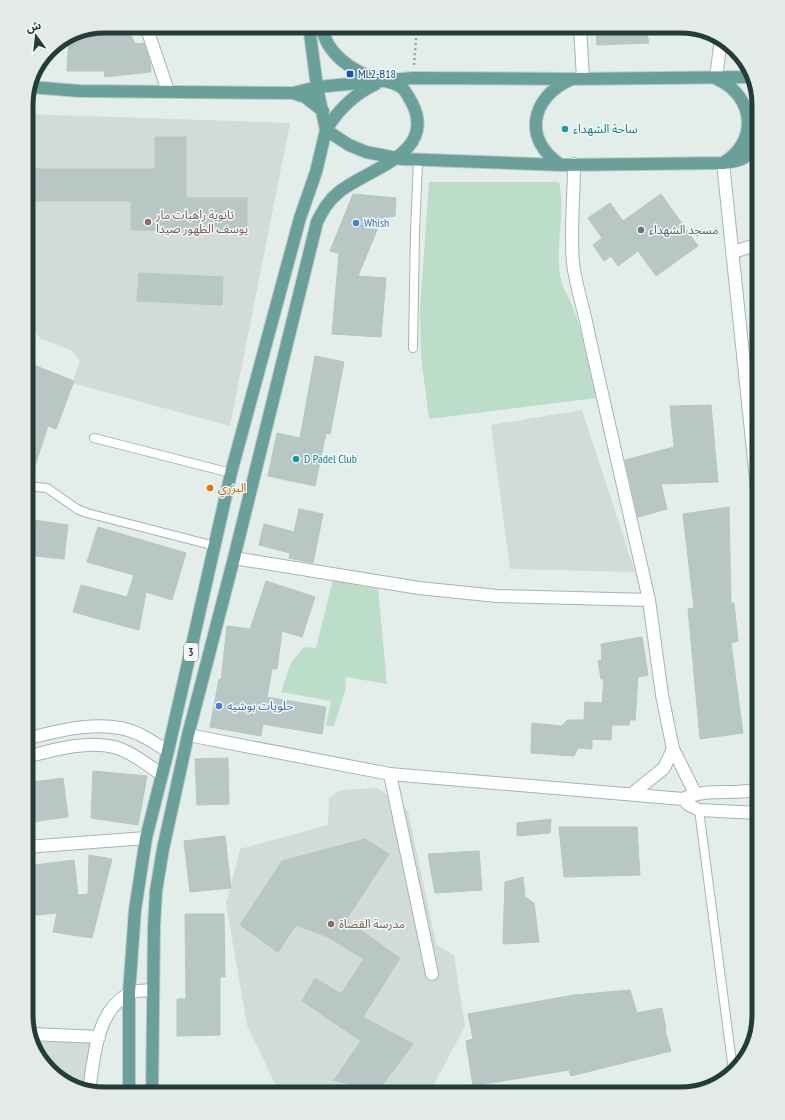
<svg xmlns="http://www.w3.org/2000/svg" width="785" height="1120" font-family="'PT Sans Narrow','Noto Sans Arabic',sans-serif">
	<rect width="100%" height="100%" fill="#e3ede9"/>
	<path fill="#d1dcd9" d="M26 114 290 123 230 426 72 383 80 362 73 351 40 338 26 320Z
		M582 410 635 572 510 569 491 425Z
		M378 788 408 811 436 944 454 955 465 1026 429 1094 279 1092 247 1025 226 904 240 849 328 825 329 798 341 790Z
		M33 1041 91 1043 83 1089 65 1083 37 1055Z"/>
	<path fill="#bcddc9" d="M429 182H559C566 212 555 245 560 276 562 287 570 299 574 310 584 338 591 368 596 398L429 419 421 356 420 310Z
		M333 580 378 589 387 684 346 677 345 691 334 726H326L331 701 281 692 291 663 304 647 316 648Z"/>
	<path fill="#b8c7c3" stroke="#b5c6c1" d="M105 26H127L135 44 144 43 150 62 151 72 105 77 104 71H67L69 36 75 32Z
		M596 26H645L649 43 597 45Z
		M155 137H186V198H247V231L131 230V201H26V169H155Z
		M353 194 396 198 395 216 382 218 358 276 386 278 381 337 332 334 339 253 330 251Z
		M661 194 698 246 656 276 638 251 618 266 611 256 604 261 593 245 602 238 588 218 610 203 623 221Z
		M139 273 223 277 222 305 137 301Z
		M315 356 344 362 330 434 326 433 315 486 268 476 277 433 300 438Z
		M31 364 74 381 56 429 48 426 30 481H26V377Z
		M711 405 718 482 661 484 667 509 638 517 625 460 674 447 670 406Z
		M729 507 731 603H734L738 641 731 643 743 733 700 739 688 609 694 608 683 514Z
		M299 509 323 514 313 563 289 558 290 553 259 545 264 524 294 532Z
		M27 519 68 525 64 559 26 555Z
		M98 527 186 553 172 600 146 592 139 630 73 612 81 585 127 597 134 575 87 562Z
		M266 581 315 597 302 637 282 631 277 669H272L267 697 326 707 322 734 263 724 261 736 210 727 219 679 221 680 227 626 250 629Z
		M642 637 648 675 638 677 635 720H630L629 725H612L611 740 592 739V749L578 748 574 756 531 753 532 723 562 726 567 720H584L585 702 602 703 604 679H601L598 661 602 660 601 644Z
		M228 758 229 804 197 805 195 759Z
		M93 771 147 776 138 825 91 818Z
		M63 778 68 817 31 822 26 783Z
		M551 819 550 833 517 836V823Z
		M559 827H637L640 875 564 877Z
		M225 836 231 888 190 892 184 841Z
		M365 839 389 854 346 920 400 958 363 1017 413 1044 377 1092 334 1080 361 1041 302 1001 315 978 341 994 364 959 328 937 296 925 278 952 240 925 282 861Z
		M479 851 482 890 435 893 428 854Z
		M89 855 112 859 92 938 53 932 57 913 26 916V905L35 865 74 860 78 895 88 894Z
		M523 877 525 897 534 903 539 942 503 944 505 882Z
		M185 914H224L225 977H220V1035L177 1036V999H186Z
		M630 990 637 1013 662 1008 666 1030H665L671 1051 571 1076 569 1070 473 1086 466 1041 473 1039 468 1014 574 995Z"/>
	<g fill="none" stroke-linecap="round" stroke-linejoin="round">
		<defs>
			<path id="lane" d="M413 348 415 233 418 160
				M94 438 231 473
				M26 486 47 488 77 509 87 513 215 546
				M699 810 733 1070"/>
			<path id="street" d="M146 26 168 91
				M580 26 583 79
				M746 142 759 163
				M574 164C574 197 570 231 573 263 576 288 585 312 589 336L649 600 662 695 673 749 695 793
				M234 558 419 588 497 596 649 600
				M188 735 390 774 683 799C707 787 734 796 759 789
				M26 739C60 730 105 718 139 734 149 739 159 746 168 751
				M26 757C53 750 87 740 114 747 132 752 148 765 162 775
				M390 774 432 974
				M632 794 664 768 673 749
				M683 799 689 805 699 810 759 813
				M26 847 146 838
				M31 1034 99 1037
				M89 1091C94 1058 96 1012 128 994 134 990 145 991 152 990"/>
			<path id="secondary" d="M716 78 721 38
				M723 163 759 508
				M733 252 759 244"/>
			<path id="primary" d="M717 79C755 96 759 142 723 163
				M376 84C354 94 338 110 326 130L349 145 366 152 402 159 561 165 723 163C745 161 747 158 759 139
				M30 87 80 91 293 93 317 87 413 78 571 79 752 77
				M293 93 305 97 323 111
				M561 165C522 140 531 97 570 80
				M129 1094V993L135 910 146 838 168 751 231 473 300 218 316 172 326 130 317 87 309 26
				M152 1094 154 927 156 891 163 849 188 735 234 558 317 222C323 210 328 201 339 192 367 169 438 154 412 103 409 98 406 91 402 88 395 82 383 81 376 79 352 71 325 53 322 26"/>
		</defs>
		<use href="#lane" stroke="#a6b5b1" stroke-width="10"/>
		<use href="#street" stroke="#a6b5b1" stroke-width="14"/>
		<use href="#secondary" stroke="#a2b8b3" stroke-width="14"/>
		<use href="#primary" stroke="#c1c9c8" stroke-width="14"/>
		<path stroke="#84afa7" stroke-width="2.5" stroke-dasharray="2 3" stroke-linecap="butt" d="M414 65 417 26"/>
		<use href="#lane" stroke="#fff" stroke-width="8"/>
		<use href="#street" stroke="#fff" stroke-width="12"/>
		<use href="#secondary" stroke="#fff" stroke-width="12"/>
		<use href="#primary" stroke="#69a19a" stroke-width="12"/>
	</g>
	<rect fill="#1a4fb4" stroke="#f4f9f7" stroke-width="1.5" x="346" y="70" width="8" height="8" rx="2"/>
	<g fill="#0f9aa8" stroke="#f4f9f7" stroke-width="1.5">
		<circle cx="565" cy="129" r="4"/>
		<circle cx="296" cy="459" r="4"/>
	</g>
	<g fill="#8d6e63" stroke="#f4f9f7" stroke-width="1.5">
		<circle cx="148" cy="222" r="4"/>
		<circle cx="331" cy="924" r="4"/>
	</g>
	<g fill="#3f7fe0" stroke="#f4f9f7" stroke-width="1.5">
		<circle cx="356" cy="223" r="4"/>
		<circle cx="219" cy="706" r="4"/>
	</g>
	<circle fill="#6b7280" stroke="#f4f9f7" stroke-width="1.5" cx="641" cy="230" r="4"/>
	<circle fill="#e8710a" stroke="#f4f9f7" stroke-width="1.5" cx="210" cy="488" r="4"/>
	<g text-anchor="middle" stroke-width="3" stroke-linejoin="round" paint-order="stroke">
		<rect fill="#f4f9f7" stroke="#627573" stroke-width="1" x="184" y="643" width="14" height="18" rx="3"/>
		<g font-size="11" font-weight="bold" fill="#233d3a">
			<text x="191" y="656">3</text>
		</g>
		<g font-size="12" fill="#164399" stroke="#f4f9f7" text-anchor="start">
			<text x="358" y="78">ML2-B18</text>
		</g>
		<g font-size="12" fill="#0d838f" stroke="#f4f9f7" text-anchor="start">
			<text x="573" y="133">ساحة الشهداء</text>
			<text x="304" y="463">D Padel Club</text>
		</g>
		<g font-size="12" fill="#785e54" stroke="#f4f9f7" text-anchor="start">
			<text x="156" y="219">ثانوية راهبات مار<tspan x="156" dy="14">يوسف الظهور صيدا</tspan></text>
			<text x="339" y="928">مدرسة القضاة</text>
		</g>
		<g font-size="12" fill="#366cbe" stroke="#f4f9f7" text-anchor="start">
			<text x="364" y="227">Whish</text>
			<text x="227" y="710">حلويات بوشيه</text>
		</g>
		<g font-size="12" fill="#5b616d" stroke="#f4f9f7" text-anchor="start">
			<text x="649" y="234">مسجد الشهداء</text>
		</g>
		<g font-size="12" fill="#c56008" stroke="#f4f9f7" text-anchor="start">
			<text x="218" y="492">البزري</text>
		</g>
	</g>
	<path d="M0 0H785V1120H0ZM105 33H680A72 72 0 0 1 752 105V1015A72 72 0 0 1 680 1087H105A72 72 0 0 1 33 1015V105A72 72 0 0 1 105 33Z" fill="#e3eae8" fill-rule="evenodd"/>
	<path fill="none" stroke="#233d3a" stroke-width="5" d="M105 33H680A72 72 0 0 1 752 105V1015A72 72 0 0 1 680 1087H105A72 72 0 0 1 33 1015V105A72 72 0 0 1 105 33Z"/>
	<g transform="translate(36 36) rotate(345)" stroke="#f4f9f7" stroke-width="3" paint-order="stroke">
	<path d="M0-3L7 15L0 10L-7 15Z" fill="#233d3a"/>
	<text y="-6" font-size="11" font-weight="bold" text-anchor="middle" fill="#233d3a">ش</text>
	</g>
</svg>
